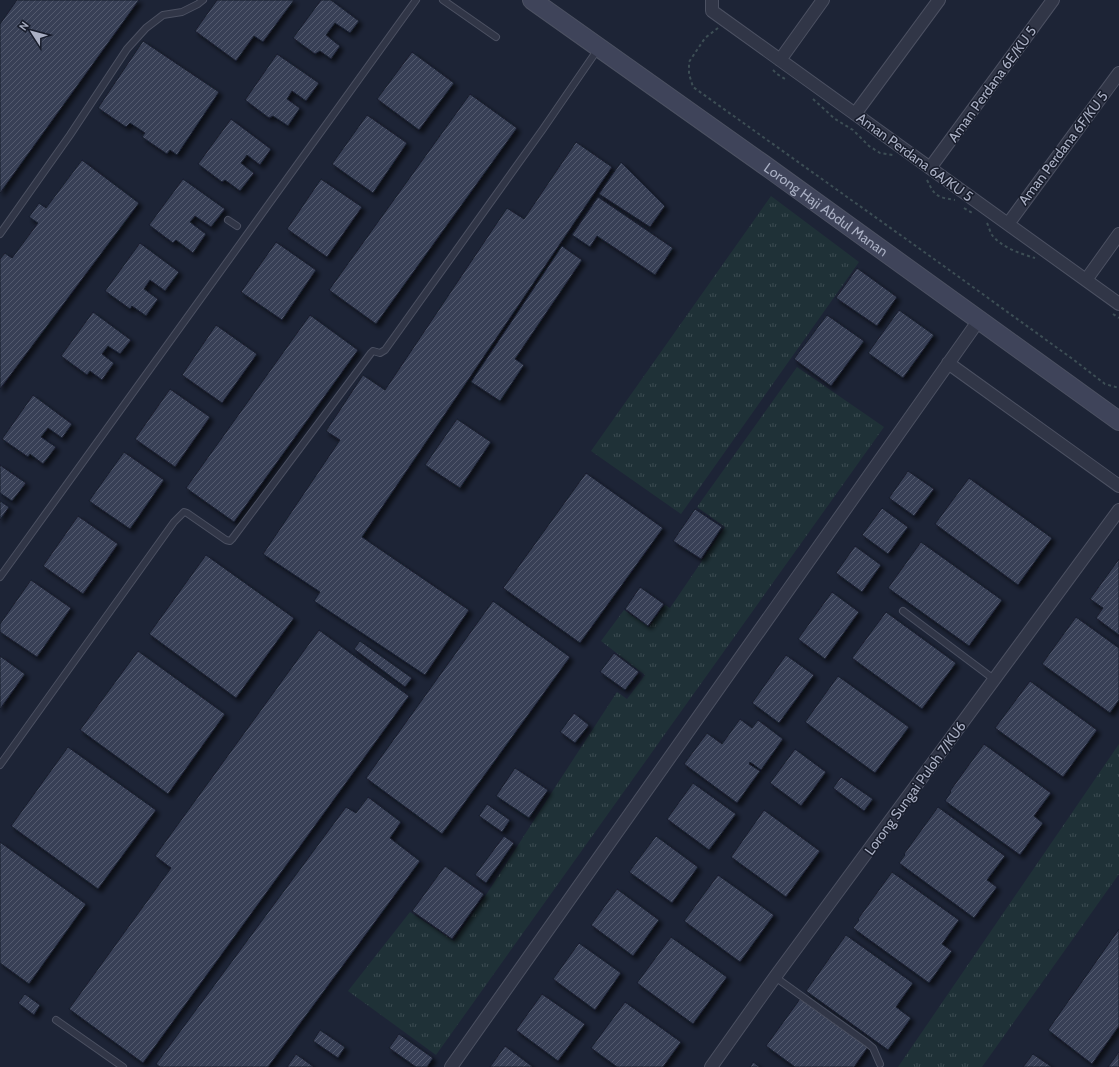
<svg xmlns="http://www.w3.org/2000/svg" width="1119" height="1067" font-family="Cabin,sans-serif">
	<defs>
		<pattern id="grass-tufts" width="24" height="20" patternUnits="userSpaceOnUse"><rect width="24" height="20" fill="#1f3137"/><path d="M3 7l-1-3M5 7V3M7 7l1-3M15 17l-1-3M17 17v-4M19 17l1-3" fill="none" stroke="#3d4c52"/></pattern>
		<pattern id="building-hatch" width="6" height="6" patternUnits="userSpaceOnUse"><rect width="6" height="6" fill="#394157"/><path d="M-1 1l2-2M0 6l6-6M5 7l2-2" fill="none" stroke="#535a6e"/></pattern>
		<filter id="shadow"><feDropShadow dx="3.5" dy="3.5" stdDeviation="2" flood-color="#0009"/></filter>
	</defs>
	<rect width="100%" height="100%" fill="#1d2436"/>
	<path fill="url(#grass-tufts)" d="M771 196 859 262 681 514 591 451Z
		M797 367 884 427 436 1055 348 991 410 912 454 941 486 895 552 792 617 692 627 699 645 675 601 641 624 610 649 627 665 605 670 608 725 527 697 507Z
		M1119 744V874L982 1067H898Z"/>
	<path fill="url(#building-hatch)" stroke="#191e2d" filter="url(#shadow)" d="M17 0H139L0 193V24Z
		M217 0H294L263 42 254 36 236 61 195 31Z
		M321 0H331L359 21 350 33 335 23 326 35 340 46 331 59 320 51 315 54 293 38Z
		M143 41 219 92 177 155 170 150 167 154 142 137 145 133 130 123 126 127 98 108Z
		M412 52 454 83 419 130 377 99Z
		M277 54 319 83 306 101 292 91 287 99 300 108 288 126 273 116 269 118 245 100Z
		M470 94 517 128 376 324 329 290Z
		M367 115 407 143 373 193 332 164Z
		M231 119 271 149 260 165 247 155 241 163 254 173 240 191 225 180 222 182 198 164Z
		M576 142 612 167 362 537 469 610 425 675 314 601 320 592 263 554 340 440 326 431 363 375 385 390 507 208 524 219Z
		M82 160 139 203 0 389V259L5 253 12 258 38 223 29 217 39 203 46 208Z
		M621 162 665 206 650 227 599 194Z
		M183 179 225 209 211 227 195 216 190 222 206 234 193 253 176 240 173 243 149 225Z
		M321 179 362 207 327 257 287 229Z
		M598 197 673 248 655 275 597 236 590 247 572 235Z
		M276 242 316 270 282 320 241 292Z
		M140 243 179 272 165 291 150 280 144 289 158 299 146 316 132 306 130 309 105 291Z
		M562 246 582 260 515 359 524 365 500 401 471 382Z
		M857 268 897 297 877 326 836 298Z
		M899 310 934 335 903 378 868 353Z
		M93 312 131 340 120 354 108 346 102 354 114 363 102 380 90 371 87 375 61 356Z
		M310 315 358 350 234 522 186 488Z
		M827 315 864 341 831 386 794 359Z
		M216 325 257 354 222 403 182 375Z
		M170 389 210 417 175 467 135 439Z
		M33 395 72 424 62 438 48 428 41 437 56 447 43 464 30 454 28 457 2 439Z
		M457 419 491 442 460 488 425 465Z
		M124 452 164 480 130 529 89 501Z
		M0 465 26 483 12 501 0 493Z
		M908 471 934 489 914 516 889 498Z
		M586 473 663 528 580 643 503 588Z
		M969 478 1052 538 1018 585 935 524Z
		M0 501 9 507 0 520Z
		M882 508 908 527 888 554 862 535Z
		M695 509 722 527 701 559 673 541Z
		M78 516 118 544 83 594 43 566Z
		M921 542 1002 600 969 646 888 588Z
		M855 546 881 565 862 592 836 573Z
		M206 555 294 618 236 698 149 634Z
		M1119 559V635L1096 618 1103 608 1090 599Z
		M31 580 71 608 37 657 0 632V624Z
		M640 587 664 604 648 626 625 609Z
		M832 592 859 612 825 659 798 639Z
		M493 601 570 657 442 834 366 778Z
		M886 612 956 663 922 709 852 658Z
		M1076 617 1119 648V700L1110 713 1042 664Z
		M319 630 409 696 143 1063 69 1009 171 868 155 856Z
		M360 641 412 678 405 687 354 649Z
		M138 651 225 714 168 794 80 730Z
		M614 653 639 672 625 690 600 672Z
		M786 655 814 675 779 723 752 703Z
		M0 656 25 674 0 709Z
		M838 676 909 727 875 773 805 722Z
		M1030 681 1097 730 1063 777 995 728Z
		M574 713 589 725 575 743 560 732Z
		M740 719 752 728 758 720 783 739 761 770 750 762 749 764 760 771 737 803 684 764 707 733 722 744Z
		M984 744 1051 793 1034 816 1043 823 1020 855 945 801 951 792 950 791Z
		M68 747 156 810 98 889 11 826Z
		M795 749 826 772 801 806 770 783Z
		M515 768 548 790 529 818 496 796Z
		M841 777 873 799 864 811 833 788Z
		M693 783 736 814 709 850 667 819Z
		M368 797 401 822 390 838 420 861 268 1067H160L156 1064 346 807 356 813Z
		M487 804 510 820 502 832 479 816Z
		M938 807 1005 856 987 880 997 887 974 918 899 863 905 855 904 854Z
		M764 810 820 851 786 897 731 857Z
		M504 836 514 843 486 883 475 875Z
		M656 836 698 867 672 903 629 872Z
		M0 842 86 904 29 984 0 963Z
		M445 866 484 894 452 939 412 911Z
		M892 872 959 920 942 944 952 951 929 983 853 928 859 920 858 919Z
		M718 875 774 915 740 962 684 921Z
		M617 889 659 920 633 956 591 925Z
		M1119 929V1026L1092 1064 1048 1030Z
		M846 935 913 983 896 1007 911 1018 888 1050 806 991Z
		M671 937 727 977 693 1024 637 983Z
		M579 943 621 973 595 1010 553 979Z
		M25 994 40 1005 34 1015 18 1003Z
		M542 994 585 1024 558 1061 516 1030Z
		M800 999 868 1047 854 1067H795L766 1046Z
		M625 1002 681 1042 663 1067H617L591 1048Z
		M320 1030 345 1047 338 1058 313 1041Z
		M399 1034 433 1058 427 1067H416L389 1048Z
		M505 1046 533 1067H490Z
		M1119 1052V1067H1108Z
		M296 1054 314 1067H287Z
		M1033 1054 1052 1067H1023Z
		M753 1062 760 1067H750Z"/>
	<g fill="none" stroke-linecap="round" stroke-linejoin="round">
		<defs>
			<path id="lane" d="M443 0 496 37
				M228 220 237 226
				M0 234 70 135 127 49 146 28 163 15 182 12 198 4 203 0
				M0 577 416 0
				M903 611 995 680
				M0 765 174 522 184 512 187 513 226 540 230 541 232 539 371 353 373 351 380 353 385 350 543 129 598 49
				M775 977 867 1043 873 1048 880 1064
				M56 1020 123 1067"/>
			<path id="street" d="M712 0V11L1119 304
				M780 60 823 0
				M855 114 939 0
				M930 168 1053 0
				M1008 224 1119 73
				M1086 280 1119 234
				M948 363 1119 486
				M451 1067 979 320
				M711 1067 775 977 1119 510"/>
			<g id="secondary">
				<path id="s1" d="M532 0 763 164 1119 421"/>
			</g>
		</defs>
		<use href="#lane" stroke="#4c5162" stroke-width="8"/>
		<use href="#street" stroke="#4c5162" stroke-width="14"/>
		<use href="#secondary" stroke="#4c5162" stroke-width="20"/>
		<path stroke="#3d4e55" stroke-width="2" stroke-dasharray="3 3" stroke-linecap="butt" d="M718 28 705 38 689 62V74L693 87 941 264 1074 360 1105 384 1119 388
			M773 70 777 74 785 79
			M813 99 835 119 853 130 869 146 880 153 893 155
			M927 180C935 196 936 197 955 200
			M964 208 974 214
			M987 223C989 227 990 232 992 235 1001 247 1021 254 1035 258
			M1113 314 1119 318"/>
		<use href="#lane" stroke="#313647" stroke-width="6"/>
		<use href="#street" stroke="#313647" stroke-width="12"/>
		<use href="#secondary" stroke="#3f445a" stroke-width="18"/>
	</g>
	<g text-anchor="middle" stroke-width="3" stroke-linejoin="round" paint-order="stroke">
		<g font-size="14" fill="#aab0c4" stroke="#171c2b">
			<text transform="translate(992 84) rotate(-54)" y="5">Aman Perdana 6E/KU 5</text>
			<text transform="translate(1063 148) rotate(-53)" y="5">Aman Perdana 6F/KU 5</text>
			<text transform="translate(915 157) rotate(36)" y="5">Aman Perdana 6A/KU 5</text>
			<text dy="5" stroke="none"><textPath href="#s1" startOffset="361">Lorong Haji Abdul Manan</textPath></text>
			<text transform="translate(915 788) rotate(-54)" y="5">Lorong Sungai Puloh 7/KU6</text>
		</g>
	</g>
	<g transform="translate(32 32) rotate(306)" stroke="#171c2b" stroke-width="3" paint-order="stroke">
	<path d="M0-3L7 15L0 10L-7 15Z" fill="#aab0c4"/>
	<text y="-6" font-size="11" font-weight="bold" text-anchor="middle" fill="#aab0c4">N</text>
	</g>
</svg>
